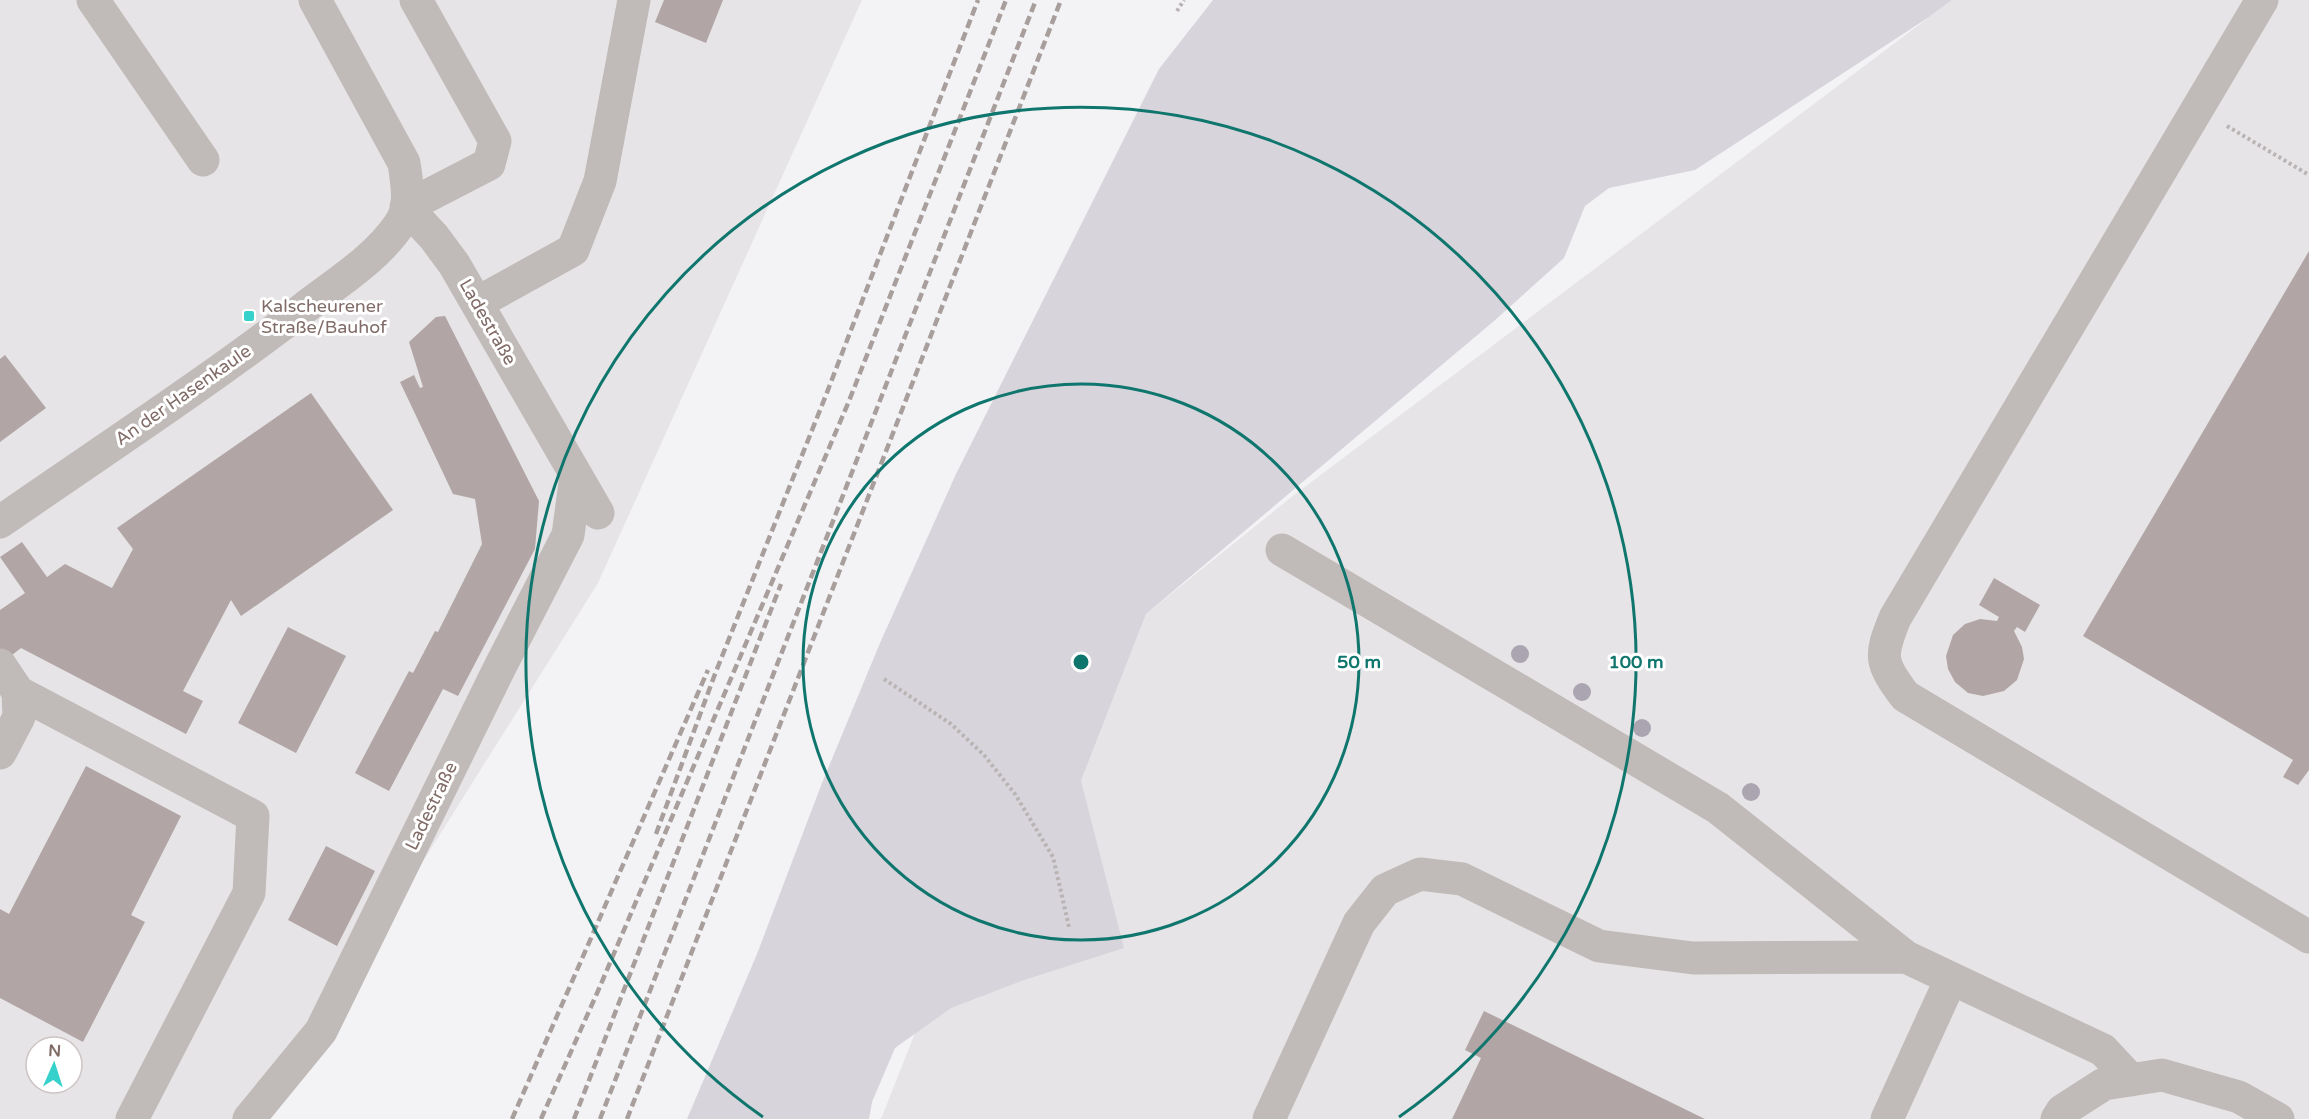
<svg xmlns="http://www.w3.org/2000/svg" width="2309" height="1119" viewBox="0 0 2309 1119" font-family="'Varela Round',sans-serif">
<style>
.built{fill:#e6e4e6;fill-rule:evenodd}
.green{fill:#d7d4dc}
.building{fill:#b1a6a5}
.lines{fill:none;stroke-linecap:round;stroke-linejoin:round}
.path{stroke:#b9b4b3;stroke-width:4;stroke-dasharray:3 3;stroke-linecap:butt}
.minor{stroke:#c0bab8;stroke-width:33}
.rail{stroke:#a89f9d;stroke-width:4.5;stroke-dasharray:9 4.5;stroke-linecap:butt}
.tree{fill:#aba5b1}
.ring{fill:none;stroke:#0f766e;stroke-width:3}
.poi-dot{fill:#37d1cc;stroke:#fff;stroke-width:2}
.labels{text-anchor:middle;stroke-width:6;stroke-linejoin:round;paint-order:stroke}
.poi-label{font-size:18px;fill:#816c68;stroke:#fff;text-anchor:start}
.street-label{font-size:18px;fill:#816c68;stroke:#fff}
.centre{fill:#0f766e;stroke:#fff;stroke-width:3}
.ring-label{font-size:18px;text-anchor:middle;font-weight:bold;fill:#0f766e;stroke:#fff;stroke-width:6;stroke-linejoin:round;paint-order:stroke}
</style>
<rect width="100%" height="100%" fill="#f3f3f6"/>
<path class="built" d="M0,0H862L598,583L261,1119H0ZM36,1047H72V1083H36Z
M1952,0H2309V1119H881L985,856L1081,781L1146,614L1294,495Z"/>
<path class="green" d="M1213,0H1952L1929,17L1695,170L1609,188L1585,206L1564,258L1494,321L1146,614L1081,781L1124,948L1021,981L951,1008L895,1048L872,1102L869,1119H687L757,954L822,783L880,643L956,474L1159,69Z"/>
<path class="building" d="M664,0H723L706,43L655,22Z
M2309,251V770L2298,785L2283,777L2293,760L2083,636Z
M445,316L539,501L535,549L458,696L443,689L389,791L355,773L409,671L413,673L435,631L438,632L482,544L475,499L453,494L400,382L414,375L420,388L423,387L409,342L436,317Z
M5,355L46,408L0,442V359Z
M311,393L393,510L241,616L231,600L183,691L203,701L186,734L21,648L7,659L0,650V610L25,593L0,557L22,542L47,577L65,564L112,588L133,549L117,528Z
M1994,578L2040,605L2025,632L2017,627L2014,631L2022,647L2024,659L2017,680L2004,691L1983,696L1968,693L1955,682L1948,669L1946,656L1953,635L1965,624L1980,619L1997,621L1999,617L1979,605Z
M288,627L346,656L296,753L238,723Z
M86,766L181,816L131,915L145,922L83,1042L0,998V909L9,914Z
M326,846L375,871L337,946L288,920Z
M1484,1011L1705,1119H1452L1481,1058L1465,1050Z"/>
<g class="lines">
<path class="path" d="M1177,11L1184,0
M2227,126L2309,175
M884,679L951,724L984,755L1015,794L1053,857L1069,927"/>
<path class="minor" d="M93,0L203,160
M2262,0L1895,618C1879,657 1880,662 1905,696L2309,937
M406,207L434,237L454,264L598,513
M406,207L489,164L495,141L416,0
M477,303L573,250L600,181L634,0
M0,522C101,452 205,384 303,309C335,284 375,260 399,225C412,207 407,184 404,163L315,0
M1282,550L1718,808L1906,957
M0,665L18,692L19,717L0,753
M18,692L253,816L249,893L132,1119
M249,1119L321,1031L499,669L568,535L576,476
M1269,1119L1359,923L1385,890L1420,874L1462,879L1599,946L1693,958L1906,957L2103,1050L2131,1080
M1887,1119L1951,979
M2057,1119L2062,1111L2104,1084L2162,1075L2239,1097L2278,1119"/>
<path class="rail" d="M656,834L715,674L826,395L978,0
M512,1119L708,670
M541,1119L598,991L849,401L1006,0
M574,1119L781,584
M600,1119L1036,0
M627,1119L1061,0"/>
</g>
<g class="tree">
<circle cx="1520" cy="654" r="9"/>
<circle cx="1582" cy="692" r="9"/>
<circle cx="1642" cy="728" r="9"/>
<circle cx="1751" cy="792" r="9"/>
</g>
<g class="ring">
<circle cx="1081" cy="662" r="278"/>
<path d="M763 1117A555 555 0 1 1 1399 1117"/>
</g>
<rect class="poi-dot" x="243" y="310" width="12" height="12" rx="3"/>
<g class="labels">
<g class="poi-label">
<text x="261" y="312">Kalscheurener<tspan x="261" dy="21">Straße/Bauhof</tspan></text>
</g>
<g class="street-label">
<text transform="translate(488 322) rotate(60)" y="6">Ladestraße</text>
<text transform="translate(183 395) rotate(-35)" y="6">An der Hasenkaule</text>
<text transform="translate(431 806) rotate(-64)" y="6">Ladestraße</text>
</g>
</g>
<circle cx="1081" cy="662" r="9" class="centre"/>
<g class="ring-label">
<text x="1359" y="668">50 m</text>
<text x="1636" y="668">100 m</text>
</g>
<g transform="translate(54 1065) rotate(3)"><circle r="28" fill="#ffffff" stroke="#cdc4c3" stroke-width="1.5"/>
<path d="M0-4.5L10 22L0 15L-10 22Z" fill="#37d1cc"/>
<text y="-9" font-size="16" font-weight="bold" text-anchor="middle" fill="#816c68">N</text>
</g>
</svg>
